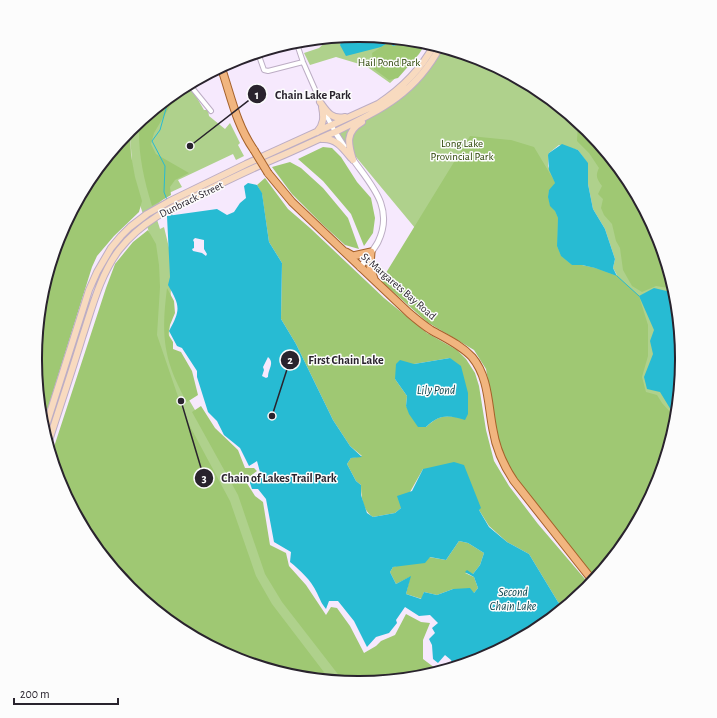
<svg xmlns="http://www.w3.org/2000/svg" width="717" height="718" viewBox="0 0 717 718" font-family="'Alegreya Sans',sans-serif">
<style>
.green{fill:#afd18c;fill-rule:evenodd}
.forest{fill:#9fc873;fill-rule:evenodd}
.water{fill:#27bbd3;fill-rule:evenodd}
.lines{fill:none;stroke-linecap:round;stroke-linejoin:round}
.stream{stroke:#27bbd3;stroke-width:1}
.minor-casing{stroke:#bcadc4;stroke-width:6}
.tertiary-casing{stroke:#bcadc4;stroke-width:7}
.secondary-casing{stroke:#bcadc4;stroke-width:8}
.primary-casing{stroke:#a5612a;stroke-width:9}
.minor{stroke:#fff;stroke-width:4}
.tertiary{stroke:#fff;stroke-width:5}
.secondary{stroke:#f8dabf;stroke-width:6}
.primary{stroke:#f1b57f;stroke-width:7}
.primary-bridge-casing{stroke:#a5612a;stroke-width:9;stroke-linecap:butt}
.primary-bridge{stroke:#f1b57f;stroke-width:7}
.labels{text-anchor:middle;stroke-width:3;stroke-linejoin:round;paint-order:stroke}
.park-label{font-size:11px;fill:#294203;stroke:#fcfcfc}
.street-label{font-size:11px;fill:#29232d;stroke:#fcfcfc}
.water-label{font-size:12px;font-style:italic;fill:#003f49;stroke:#fcfcfc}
.rim{fill:none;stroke:#29232d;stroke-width:2}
.leader{fill:none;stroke:#29232d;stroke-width:1.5}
.callout-dot{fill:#29232d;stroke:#fcfcfc;stroke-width:1.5}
.mark-label{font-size:12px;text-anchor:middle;font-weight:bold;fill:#fff}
.callout-label{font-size:12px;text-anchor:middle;font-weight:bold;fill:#29232d;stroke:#fcfcfc;stroke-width:3;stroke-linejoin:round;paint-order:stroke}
</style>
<rect width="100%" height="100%" fill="#f6e9fd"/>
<path class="green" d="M342,37L340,45L389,42L393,46L412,40L421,41L403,71L390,83L366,66L336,57L310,65L304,53L319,48L330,38Z
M435,45L482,60L538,89L587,130L627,179L657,234L676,295L682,359L676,422L420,234L332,128L387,99ZM559,145L578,150L588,164V184L593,209L605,229L615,259L613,268L617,275C603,270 589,265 575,266L555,182L548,166L549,153Z
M187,85L197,98L204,110H208L209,116L225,129L230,123L240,143L238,145L244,156L236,160L233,154L178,180L182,187L169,193L156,206L153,207L160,229L164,227L170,252L171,286L169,339L185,393L225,461L245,504L351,682L329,680L267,602L175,408L157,362L151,238L133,184L130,130L179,90Z"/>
<path class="forest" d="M412,40L426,43L419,54L398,78L389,80L374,69L372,53L389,42L393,46Z
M191,83L188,91L170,106L154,133L151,144L156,154L189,173L175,180L170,187L171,195L152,206C143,176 138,153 139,122L179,90Z
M578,122L587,130L627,179L657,234L674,289L656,286L642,292L632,286L623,270L620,248L616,241L612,224L604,215L601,208L603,199L598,194L602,186C597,179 595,176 599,168L589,153L577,141Z
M130,129L131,155L135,177L142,201L139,212L114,236L97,256L92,267L42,427L35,359L41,296L60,235L89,179Z
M470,136L511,140L534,147L555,182L554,186L549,190L548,197L550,205L555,211L558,218L557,246L561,256L572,265H582L595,268L617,276L639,296L648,325V356L642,377L646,392L657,395L662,403L671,413L677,414L676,422L657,483L628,539L595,578L510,470L499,444L486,369L474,350L427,322L381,281Z
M323,147L332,148L341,157L357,182L371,198L375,218L373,233L364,246L351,214L323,181L298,159Z
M290,162L301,168L323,188L348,218L359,249L345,245L322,224L292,194L272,167Z
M265,178L288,209L310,228L384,298L427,333L457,350L466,359L475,373L479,386L486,430L494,461L509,486L538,524L590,585L564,607L558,602L529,554L507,542L489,526L479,510L423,469L401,508L395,513L373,517C363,511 361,497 361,485L356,481L347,464L351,458L362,456L350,446L333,420L296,344L281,319L282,263L269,242L262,194L257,185ZM450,358L465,419C448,415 440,414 426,427L406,406L407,396L395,379L414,364Z
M148,230L156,244L159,265L160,287L157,335L185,417L230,501L256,576L272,604L330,680L296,677L235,658L179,629L130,588L90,539L60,484L51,456L106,288L115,264L133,242Z
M167,288L174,301L175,313L170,325L168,334L173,342V349L181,352L192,371L198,395L187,402C163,360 161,335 167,288Z
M201,406L215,428L238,450L245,468H254L257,471L245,480L255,496L263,502L270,545L286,553L289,566L306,585L326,615L331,607L337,608L350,626L364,653L376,646L381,641L395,635L406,614L421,622L430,623L423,640V659L435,668L442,664L448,665L449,668L422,677L359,683L344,682L282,602L265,574L238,495L192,412Z
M459,541L468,543L484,553L480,565L473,574L465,573L474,577L478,588L474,593L453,589L437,595L424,592L422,599L406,594L410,577L396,584L390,572L393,567L429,557L446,560Z"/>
<path class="water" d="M358,35L412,40L393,46L389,42L381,47L346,56L340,45L342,37Z
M562,144L578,150L588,163V184L593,209L605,229L615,259L613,268L617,276L595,268L582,265H572L561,256L557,246L558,218L555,211L550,206L548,197L549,190L555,183L549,170L548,155L549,153Z
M248,183L257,185L262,193L269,242L282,263L281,319L296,344L333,420L350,446L362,457L351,458L347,464L356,481L361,485V495L367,513L373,517L395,513L401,508L397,496L412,491L423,469L454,462L464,465L481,508L479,510L489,527L507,542L529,554L558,602L564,607L538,628L483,658L454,667L451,660L445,655L438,663L433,659L432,645L429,639L435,633L432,628L438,623L430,615L419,616L405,607L396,620L397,623L389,633L376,637L367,647L354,621L338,601H329L326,609C321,603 320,599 317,593C311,580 300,570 290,562L291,552L274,542L266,499L258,489H252L249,480L260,472L257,461L249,466L240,448L224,435L217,421L208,412L197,377V371L182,348L177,346L169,331C181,309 180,306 168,285L170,277L167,216L217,209L227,215L234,212L240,203L246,198L244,186ZM195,238L204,240V249L207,254L206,256L202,253L193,251L192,249L194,248V242L193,240ZM268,357C275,363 268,369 268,377L266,378L262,376L264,370L263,367ZM459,541L468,543L484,553L480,565L473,574L467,570L465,572L474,577L478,588L474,593L470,588L453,589L437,595L424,592L421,599L406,594L411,576L396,584L390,572L393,567L425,563L430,557L446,560Z
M654,288L675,293L676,295L682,359L677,411L671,410L660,392L647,389L644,377L653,354L650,341L654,330L639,296Z
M450,358L461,366L468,393V414L465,420C448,415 440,414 426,427H418L409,414L406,406L407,396L395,379L396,364L400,360L414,364Z"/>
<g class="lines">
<path class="stream" d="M167,200L164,192L165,166L152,141L160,130L169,98
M171,210L172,216
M617,276L639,296"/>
<defs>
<path id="minor" d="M296,41L303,62L321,103
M258,53L264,70L268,71L303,62
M189,84L211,111
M324,111L335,132"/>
<path id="tertiary" d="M335,132L344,146
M352,158C370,184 395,207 378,242C373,251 366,259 360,268"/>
<path id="secondary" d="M320,102C327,112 332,120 345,117
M317,132C324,124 324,117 322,107
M322,139C336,138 343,148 351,158
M353,160C348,144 345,132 362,122
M44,432L89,290L97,272L111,248L121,236L130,227L147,214L170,201L246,164L378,104C401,89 421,69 434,45
M48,444C59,409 71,374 82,338C92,308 100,275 119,250C141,222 170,208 200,194C226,181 253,168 279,157C298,149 316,140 335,132C380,110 415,94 440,47"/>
<path id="primary" d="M221,67C231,96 236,124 254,150
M268,173L292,202L409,313C416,319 423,325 431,330C445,338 461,345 472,357C489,377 488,406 493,430C496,449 504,466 514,481L593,581
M346,252L353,256L371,252L370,266L374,279"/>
</defs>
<use href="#minor" class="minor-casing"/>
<use href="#tertiary" class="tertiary-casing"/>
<use href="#secondary" class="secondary-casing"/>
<use href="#primary" class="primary-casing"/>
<use href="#minor" class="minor"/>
<use href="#tertiary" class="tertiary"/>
<use href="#secondary" class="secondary"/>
<use href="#primary" class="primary"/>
<defs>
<path id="primary-bridge" d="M254,150L268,173"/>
</defs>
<use href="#primary-bridge" class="primary-bridge-casing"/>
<use href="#primary-bridge" class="primary-bridge"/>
</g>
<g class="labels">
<g class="park-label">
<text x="389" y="66">Hail Pond Park</text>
<text x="462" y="147">Long Lake<tspan x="462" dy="13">Provincial Park</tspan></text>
</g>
<g class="street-label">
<text transform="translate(191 199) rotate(-26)" y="4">Dunbrack Street</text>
<text transform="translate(399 286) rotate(41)" y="4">St Margarets Bay Road</text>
</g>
<g class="water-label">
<text x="436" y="394">Lily Pond</text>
<text x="513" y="596">Second<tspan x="513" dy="14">Chain Lake</tspan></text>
</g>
</g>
<path d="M0 0H717V718H0ZM358 42H359A316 316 0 0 1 675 358V360A316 316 0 0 1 359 676H358A316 316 0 0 1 42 360V358A316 316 0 0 1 358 42Z" fill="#fcfcfc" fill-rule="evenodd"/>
<path class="rim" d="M358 42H359A316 316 0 0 1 675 358V360A316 316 0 0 1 359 676H358A316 316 0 0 1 42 360V358A316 316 0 0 1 358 42Z"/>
<path class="leader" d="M190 146L257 94M272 416L290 360M181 401L204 478"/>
<g class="callout-dot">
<circle cx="190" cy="146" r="4"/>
<circle cx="272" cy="416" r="4"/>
<circle cx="181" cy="401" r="4"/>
<circle cx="257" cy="94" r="10"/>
<circle cx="290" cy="360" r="10"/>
<circle cx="204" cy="478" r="10"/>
</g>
<g class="mark-label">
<text x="257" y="99">1</text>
<text x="290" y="364">2</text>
<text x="204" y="482">3</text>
</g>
<g class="callout-label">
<text x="313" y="99">Chain Lake Park</text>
<text x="346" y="364">First Chain Lake</text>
<text x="279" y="482">Chain of Lakes Trail Park</text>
</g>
<path d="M14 698v6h104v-6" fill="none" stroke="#29232d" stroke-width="2"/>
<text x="20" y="698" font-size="12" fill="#29232d" stroke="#fcfcfc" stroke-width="3" paint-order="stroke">200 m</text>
</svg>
